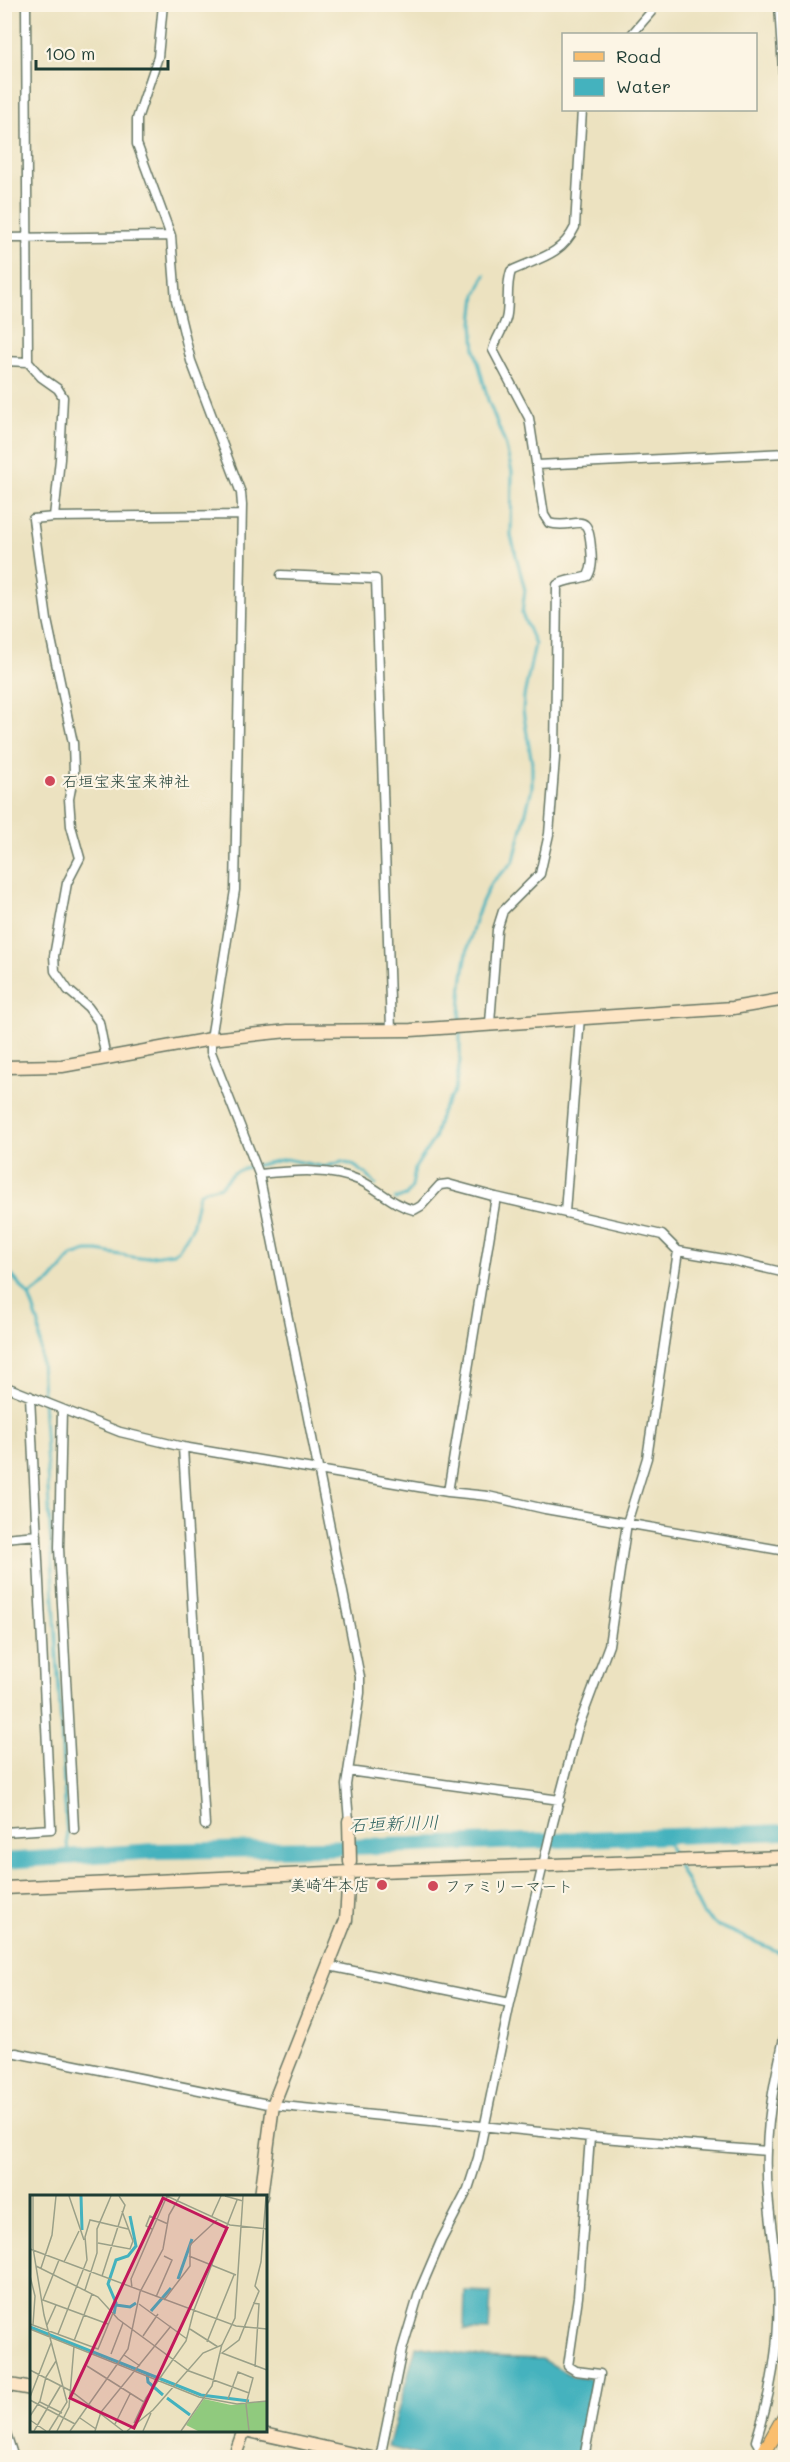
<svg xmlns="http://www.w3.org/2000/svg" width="790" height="2462" viewBox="0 0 790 2462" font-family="Mali,'Klee One',sans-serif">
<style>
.water{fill:#44b2be;stroke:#327879;stroke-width:1.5}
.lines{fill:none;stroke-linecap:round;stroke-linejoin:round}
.stream{stroke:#44b2be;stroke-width:3}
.river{stroke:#44b2be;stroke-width:16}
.street-casing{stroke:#677765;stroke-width:11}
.secondary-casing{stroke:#677765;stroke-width:15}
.primary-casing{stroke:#677765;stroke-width:16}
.street{stroke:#fff;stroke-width:8}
.secondary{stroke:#fde5c5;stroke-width:12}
.primary{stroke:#fabe6e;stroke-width:14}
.poi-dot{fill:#d1495b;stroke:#fcf5e5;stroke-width:2}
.labels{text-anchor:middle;stroke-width:4.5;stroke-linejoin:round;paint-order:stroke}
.poi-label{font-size:16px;fill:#1f3d34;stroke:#fcf5e5;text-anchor:start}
.water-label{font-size:18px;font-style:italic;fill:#2a605d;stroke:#fcf5e5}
.inset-river{fill:none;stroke:#44b2be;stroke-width:3}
.inset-road{fill:none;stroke:#9aa088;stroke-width:1.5}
.view{fill:#c2185b;fill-opacity:0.15;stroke:#c2185b;stroke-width:3}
.inset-edge{fill:none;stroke:#1f3d34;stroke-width:3}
</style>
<rect width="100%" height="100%" fill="#fcf5e5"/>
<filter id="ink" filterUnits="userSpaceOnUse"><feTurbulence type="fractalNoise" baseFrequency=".0167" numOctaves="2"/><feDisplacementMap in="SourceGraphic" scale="12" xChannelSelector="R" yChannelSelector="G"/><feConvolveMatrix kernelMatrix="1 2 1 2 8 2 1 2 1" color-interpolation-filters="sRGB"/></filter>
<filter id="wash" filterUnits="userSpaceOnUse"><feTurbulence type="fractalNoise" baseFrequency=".008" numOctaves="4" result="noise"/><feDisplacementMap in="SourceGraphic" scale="24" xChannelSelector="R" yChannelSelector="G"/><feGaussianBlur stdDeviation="1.35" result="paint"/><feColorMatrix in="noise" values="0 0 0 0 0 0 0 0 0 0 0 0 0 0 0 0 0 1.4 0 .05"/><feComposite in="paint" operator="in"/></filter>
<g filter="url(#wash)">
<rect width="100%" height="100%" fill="#ece2c0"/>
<path class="water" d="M465,2291L491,2292L489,2331L464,2330Z
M416,2346L480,2357L542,2359L574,2377L594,2379L578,2457H427L388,2447Z"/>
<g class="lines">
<path class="stream" d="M460,1023C460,980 468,927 489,887C494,877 507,871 514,860L532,788V763L523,711L524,696L535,644L522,614L525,590L511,536L512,472L505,443L488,400L475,350L473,323L476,295L485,275
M395,1199L406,1196L412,1187L415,1168L434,1139L441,1113L455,1090L460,1061V1030
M4,1266L29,1296L39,1324L68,1857
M29,1296L51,1281L72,1256L87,1251H98L138,1258L173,1253L179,1249L192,1228L199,1194L205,1190L221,1186L233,1173L244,1168L286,1159L324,1167L342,1162L353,1165L366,1174L376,1185
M665,1835L673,1856
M678,1865L703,1914L716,1925L786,1955"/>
<path class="river" d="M4,1861L155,1851L323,1848L786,1832"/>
</g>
</g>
<g filter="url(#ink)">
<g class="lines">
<defs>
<path id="street" d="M26,4L28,362L41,377L58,389L63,397L60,459L54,517
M163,4L158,57L137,119V144L171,236L176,300L191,361L241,493L242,505L235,890L211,1039V1052L259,1174L360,1677V1693L346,1785L349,1821
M779,4L786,121
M632,34L651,12L653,4
M4,238L171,236
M4,361L28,362
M537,465L786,453
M281,575L376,579L391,1030
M490,1023L497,930L503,911L540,874L549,834L555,758L557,585C565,579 578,580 588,576C593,567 592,558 591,548C588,506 576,531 549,523L544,515L529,418L493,350C496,337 506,326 507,314C509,299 506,286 511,271C538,258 561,256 575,227L582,110
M106,1058L99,1022L88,1007L68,990L55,971L54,956L67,883L80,858L71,826L69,799L74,772L73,743L47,620L33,519L54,517L241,515
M259,1174C291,1171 331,1167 361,1181C380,1190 393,1205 414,1210L421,1206L440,1185L448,1184L496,1197L662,1235L678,1251L730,1260L786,1273
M565,1212L580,1017
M4,1386L120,1432L183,1447L448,1492L488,1496L545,1509L786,1551
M62,1409L59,1548L74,1829
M183,1447L205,1825
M448,1492L496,1197
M4,1538L37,1535
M348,1771L560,1800
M4,1832L51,1829L30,1396
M329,1966L510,2003
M16,2053L273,2105L590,2137L767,2151
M4,2427L14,2458
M766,2449L759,2446L756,2441C772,2390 781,2336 778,2283C774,2240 765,2194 767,2151C768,2109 777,2070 786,2029
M380,2458L402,2350L420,2290L441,2241L468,2189L478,2158L510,2003L553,1823L578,1728L609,1645L627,1523L647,1458L678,1251
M584,2458L600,2374L576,2371L568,2366L578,2297L590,2137"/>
<path id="secondary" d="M4,1067L62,1066L211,1039L288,1031L411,1030L733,1008L786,999
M349,1821L350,1862
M4,1888L349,1872L786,1857
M261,2196L273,2105L346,1920L349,1872
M4,2384L32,2389
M245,2430L371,2458
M234,2458L244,2430"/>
<path id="primary" d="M761,2458L786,2414"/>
</defs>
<use href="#street" class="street-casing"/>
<use href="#secondary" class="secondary-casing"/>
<use href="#primary" class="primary-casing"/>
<use href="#street" class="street"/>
<use href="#secondary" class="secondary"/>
<use href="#primary" class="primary"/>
</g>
</g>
<g class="poi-dot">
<circle cx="50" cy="781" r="6"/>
<circle cx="382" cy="1885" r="6"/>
<circle cx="433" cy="1886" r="6"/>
</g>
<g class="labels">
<g class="poi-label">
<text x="62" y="787">石垣宝来宝来神社</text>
<text x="370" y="1891" text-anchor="end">美崎牛本店</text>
<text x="445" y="1892">ファミリーマート</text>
</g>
<g class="water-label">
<text transform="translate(394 1824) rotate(-2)" y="6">石垣新川川</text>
</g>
</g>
<g transform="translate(30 2195)">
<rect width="237" height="237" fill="#ece2c0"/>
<path d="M174,204L201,210L237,206L236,236H168L156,230Z" fill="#90ca7e"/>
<path class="inset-river" d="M51,1L52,35M148,84L162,44M86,110L100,112L106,108M121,116L141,93M84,119L86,108L78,89L86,65L98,61L106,51L100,21M0,132L171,200L219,206M117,178L118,187L133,200M137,203L160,220"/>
<path class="inset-road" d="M3,1V53L14,120L37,207L19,236M39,1L54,45M195,1L213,6M236,1L231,67L225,91L229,96L209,145L192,158L237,175M182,21L191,1M122,34L116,31L120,21L138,29M68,48L100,54L103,46L92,16M0,54L206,131L237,134M159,61L206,80M29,65L13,105L78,129M34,67L49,36M6,71L68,102L88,124L159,176L219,198M11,73L22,40L26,1M0,81L5,101L3,130M72,81L95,10L89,1M102,93L101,84L137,1L200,30L237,34M55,95L67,58V34L81,1M126,102L142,65L134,61M134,105L160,71V50L188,24M223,108L229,109L225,172M109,109L157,144M0,129L68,154L83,118M17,130L26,110M0,134L169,202L207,209L237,206M160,134L188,152M28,139L57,65L55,42L60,25L98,34M113,141L128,119M44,146L62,99M177,147L204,80M81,159L93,128M94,160L110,171M57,171L114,207M0,175L41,196L93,236M0,202L21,148M198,204L208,177L223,183L216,209L219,236M0,205L45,229M10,207L32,218M0,221L10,206L16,182L26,166M50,223L66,234M0,225L16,236M104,228L116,203L156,146L164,115L207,5M85,229L100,199M4,236L31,190M27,236L39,212L44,151M40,236L98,154L110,97L133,54L139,20L150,1M65,236L71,217L141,131M97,236L123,215L173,158L192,150L205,123L213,1M113,236L121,218M151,236L182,191L192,149"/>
<path class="view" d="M133,3L197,33L104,233L40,203Z"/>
<rect width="237" height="237" class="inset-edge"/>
</g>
<rect width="790" height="2462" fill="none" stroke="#fcf5e5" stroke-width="24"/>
<rect x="562" y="33" width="195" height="78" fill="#fcf5e5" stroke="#a4ab9e" stroke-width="1.5"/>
<rect x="574" y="52" width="30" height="9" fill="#fabe6e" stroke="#a4ab9e" stroke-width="1.5"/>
<text x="616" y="63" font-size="18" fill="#1f3d34">Road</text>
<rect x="574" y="78" width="30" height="18" fill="#44b2be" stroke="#a4ab9e" stroke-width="1.5"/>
<text x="616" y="93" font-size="18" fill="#1f3d34">Water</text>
<path d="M36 60v9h132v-9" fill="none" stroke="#1f3d34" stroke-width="3"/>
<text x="45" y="60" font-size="18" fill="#1f3d34" stroke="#fcf5e5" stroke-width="4.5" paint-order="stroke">100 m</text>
</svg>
